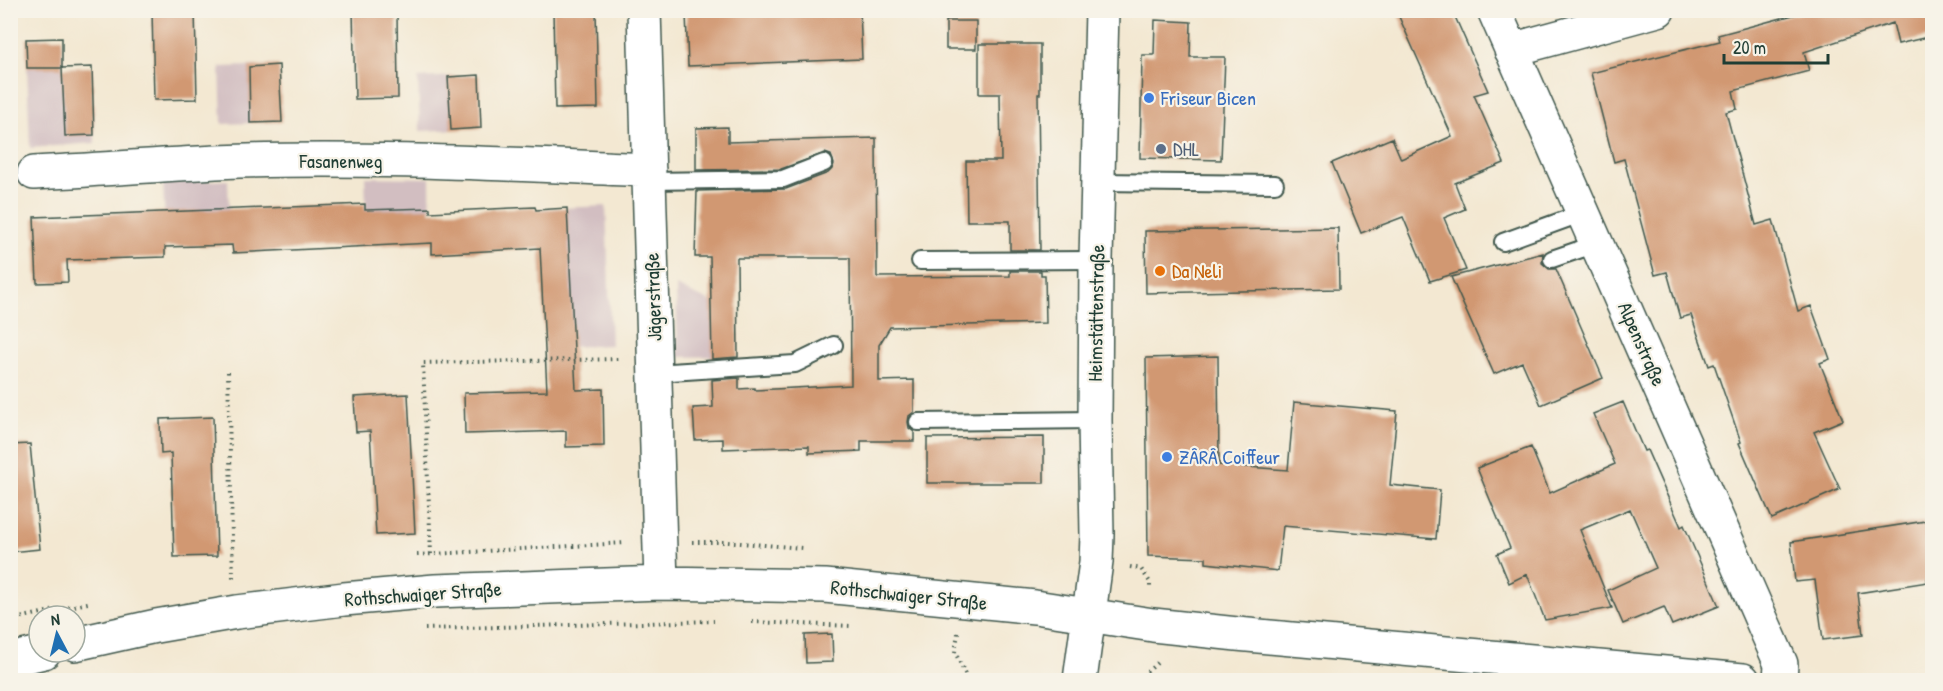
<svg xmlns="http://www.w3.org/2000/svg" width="1943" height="691" viewBox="0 0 1943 691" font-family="'Patrick Hand',sans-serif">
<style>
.industrial{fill:#d2bec1}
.building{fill:#d19872}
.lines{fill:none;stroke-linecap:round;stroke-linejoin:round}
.lane-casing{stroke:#3f574c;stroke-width:20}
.street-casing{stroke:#3f574c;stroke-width:36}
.path{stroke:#3f574c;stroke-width:4;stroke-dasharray:1.5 4.5;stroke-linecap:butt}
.lane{stroke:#fff;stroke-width:16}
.street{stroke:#fff;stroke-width:33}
.shop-dot{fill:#3f7fe0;stroke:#f7f3e8;stroke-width:2}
.service-dot{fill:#5c6f8a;stroke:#f7f3e8;stroke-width:2}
.food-dot{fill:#e8710a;stroke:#f7f3e8;stroke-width:2}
.labels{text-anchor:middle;stroke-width:4.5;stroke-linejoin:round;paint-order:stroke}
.shop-label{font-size:20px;fill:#366cbe;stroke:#f7f3e8;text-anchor:start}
.service-label{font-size:20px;fill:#4e5e75;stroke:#f7f3e8;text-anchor:start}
.street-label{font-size:20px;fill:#1f3d34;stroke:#f7f3e8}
.food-label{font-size:20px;fill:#c56008;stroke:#f7f3e8;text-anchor:start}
</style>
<rect width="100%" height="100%" fill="#f7f3e8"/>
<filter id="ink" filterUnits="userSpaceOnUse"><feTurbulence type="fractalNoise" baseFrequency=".0167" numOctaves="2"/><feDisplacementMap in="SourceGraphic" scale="12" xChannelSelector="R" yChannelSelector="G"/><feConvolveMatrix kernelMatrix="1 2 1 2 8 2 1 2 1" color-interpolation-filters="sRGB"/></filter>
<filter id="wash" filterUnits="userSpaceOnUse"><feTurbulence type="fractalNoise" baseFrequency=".008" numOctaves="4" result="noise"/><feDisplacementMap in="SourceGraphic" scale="24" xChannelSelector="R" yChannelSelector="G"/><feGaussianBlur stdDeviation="1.35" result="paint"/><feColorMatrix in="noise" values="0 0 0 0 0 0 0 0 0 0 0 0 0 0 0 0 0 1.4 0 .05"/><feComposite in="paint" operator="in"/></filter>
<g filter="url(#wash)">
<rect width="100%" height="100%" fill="#f3e8d2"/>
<path class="industrial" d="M62,38L63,68L92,67L95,143L30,148L26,39Z
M279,65L282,122L222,124L220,67Z
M479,75L481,128L420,131L418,78Z
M365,177L430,178L431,243L367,245Z
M228,180L230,245L166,247L163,183Z
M606,206L611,345L545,348L538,209Z
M676,286L711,302H737L738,356L678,357Z"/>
<g id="blocks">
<path class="building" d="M152,10H195L197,99L154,100Z
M353,10H397L398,98L355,99Z
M553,10H596L598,108L555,109Z
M736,10H860L862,59L688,66L686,13Z
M1396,10H1452L1488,91L1474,95L1504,163L1455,183L1465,209L1444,218L1466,270L1430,281L1403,217L1361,233L1332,163L1392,138L1401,159L1452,136Z
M1812,10H1932V36L1898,44L1893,23L1804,52L1809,71L1733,91L1737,109L1726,112L1756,225L1773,220L1798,311L1811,306L1830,359L1820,363L1843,420L1814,432L1840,489L1772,519L1739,443L1741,442L1714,364L1709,366L1691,315L1680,318L1667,272L1655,275L1624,159L1614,162L1591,73L1720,41L1718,35Z
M1155,20L1191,22L1190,57H1225L1221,160L1140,158L1142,55H1154Z
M946,21H976V49H946Z
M62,38V68H27L26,39Z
M979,44H1040V94H1038L1040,250H1010V221H967L966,161H1001L1000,94H979Z
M279,65L282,122L250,123L249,67Z
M92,67L94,135L65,136L62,68Z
M479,75L481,128L451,130L448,77Z
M728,127V142L876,138L877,277L1010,276V271H1041V275H1045L1046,323L890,327L879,345V381L914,380V412L909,416L908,422L909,428L914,432V441H861V451L809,453V446L723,449V439L695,440L693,408L713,407L712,380L739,378V389L755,388V390L851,385L850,258H737L738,357L712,359L710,257H695L697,191L786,189L828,173L832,169L834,164L831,155L825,153L781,169L696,170V128Z
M365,204V210L430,208V212L535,207L536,210L567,208L576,390L603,389L604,446L566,447V431L465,434L464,393L547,391L540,248L432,254V243L233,253L232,245L165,247V257L67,260L68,282L37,283L34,217Z
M1338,228L1339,289L1146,293L1145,231Z
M1543,253L1542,263L1549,269H1556L1603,378L1541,405L1522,362L1494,374L1451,277Z
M1218,356L1219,465L1288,470L1294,402L1397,411L1390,485L1440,490L1436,539L1283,526L1278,571L1206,563V558L1148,556L1146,358Z
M408,394L415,533L376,535L370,431L356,432L354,397Z
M1623,402L1644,451L1647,450L1681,527L1684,525L1719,606L1672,625L1664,607L1623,624L1608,590L1656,568L1630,509L1580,530L1612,608L1545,620L1527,574L1509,583L1497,554L1510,548L1477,468L1531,447L1550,493L1615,464L1593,414Z
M213,417L217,556L174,557L171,453L161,454L160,419Z
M1044,437V483H927V438Z
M30,444L40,549L10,552V445Z
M1932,520V578L1927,579L1928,582L1858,593L1863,635L1823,640L1815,580L1795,582L1791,542Z
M832,634L833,662L806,663L805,635Z"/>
</g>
</g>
<g filter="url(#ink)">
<use href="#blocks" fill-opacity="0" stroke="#3f574c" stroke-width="1.5"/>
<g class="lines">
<defs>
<path id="lane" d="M650,181L783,179L824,163
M1098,182L1275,184
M1503,242L1583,213
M1552,259L1596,244
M920,261L1096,260
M655,373L795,364L834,345
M918,422L1095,420"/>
<path id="street" d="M644,10L661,583
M1494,10L1781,664L1780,680
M1511,50L1658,10
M34,173C95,170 155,165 216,162C360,156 505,164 649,170
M75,644L156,626L237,612L344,599L435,591L661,583L825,586L1035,607L1153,625L1237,634L1743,680
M10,660L44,652
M1080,680L1096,562L1097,535L1095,420L1096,260L1102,10"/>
</defs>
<use href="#lane" class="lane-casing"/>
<use href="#street" class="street-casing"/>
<path class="path" d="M228,372L233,578
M692,542H728L802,548
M431,554L423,363L620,359
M417,555L625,543
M1130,567L1141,569L1150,582V589
M10,620L92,602
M752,622L852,626
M425,629L714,621
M958,633L955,652L968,680
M1267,674L1326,680
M1138,680L1158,662"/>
<use href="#lane" class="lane"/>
<use href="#street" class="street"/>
</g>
</g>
<g class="shop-dot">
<circle cx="1149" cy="98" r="6"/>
<circle cx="1167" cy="457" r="6"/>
</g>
<circle class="service-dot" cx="1161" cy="149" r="6"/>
<circle class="food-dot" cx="1160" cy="271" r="6"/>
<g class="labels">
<g class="shop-label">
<text x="1161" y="105">Friseur Bicen</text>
<text x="1179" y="464">ZÂRÂ Coiffeur</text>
</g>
<g class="service-label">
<text x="1173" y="156">DHL</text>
</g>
<g class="street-label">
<text x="341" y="168">Fasanenweg</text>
<text transform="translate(653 297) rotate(-92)" y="7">Jägerstraße</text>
<text transform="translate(1096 313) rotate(-89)" y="7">Heimstättenstraße</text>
<text transform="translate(1642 344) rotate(66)" y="7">Alpenstraße</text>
<text transform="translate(423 594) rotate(-4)" y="7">Rothschwaiger Straße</text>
<text transform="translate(909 595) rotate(6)" y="7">Rothschwaiger Straße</text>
</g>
<g class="food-label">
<text x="1172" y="278">Da Neli</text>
</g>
</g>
<rect width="1943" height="691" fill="none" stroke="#f7f3e8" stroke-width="36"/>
<g transform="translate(57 634) rotate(353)"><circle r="28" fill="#f7f3e8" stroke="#a1aaa0" stroke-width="1.5"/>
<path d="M0-4.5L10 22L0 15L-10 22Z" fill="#1f6fb2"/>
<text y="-9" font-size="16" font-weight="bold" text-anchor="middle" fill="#1f3d34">N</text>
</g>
<path d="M1724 54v9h104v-9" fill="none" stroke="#1f3d34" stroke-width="3"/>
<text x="1733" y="54" font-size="18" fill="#1f3d34" stroke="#f7f3e8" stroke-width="4.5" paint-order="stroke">20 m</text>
</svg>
